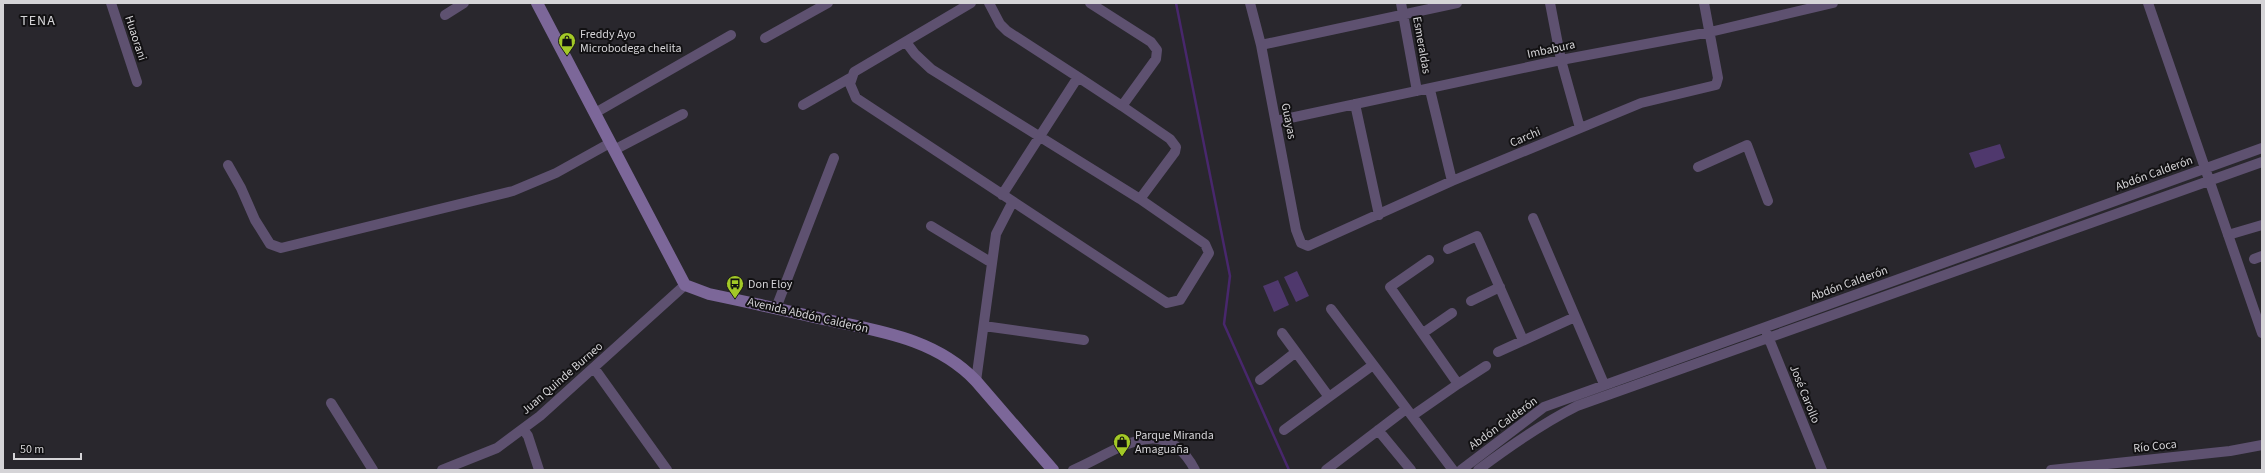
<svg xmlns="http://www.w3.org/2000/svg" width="2265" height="473" viewBox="0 0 2265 473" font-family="'Source Sans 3',sans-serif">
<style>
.green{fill:#4f386d}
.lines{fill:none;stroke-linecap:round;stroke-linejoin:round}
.stream{stroke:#48276c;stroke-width:2.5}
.street{stroke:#5e5170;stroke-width:10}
.secondary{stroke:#7c6799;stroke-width:12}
.labels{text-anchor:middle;stroke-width:4;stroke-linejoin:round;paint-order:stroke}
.poi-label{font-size:12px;fill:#d5d4d7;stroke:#121113;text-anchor:start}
.street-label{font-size:12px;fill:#d5d4d7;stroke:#121113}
.quarter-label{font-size:14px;letter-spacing:1px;fill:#d5d4d7;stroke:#121113}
</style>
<rect width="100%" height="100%" fill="#29272d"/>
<path class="green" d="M2000,144L2005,158L1975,168L1969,153Z
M1297,271L1309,296L1296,302L1284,277Z
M1278,280L1289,305L1274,312L1263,286Z"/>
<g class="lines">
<path class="stream" d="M1176,3L1230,276L1224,324L1289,470"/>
<path class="street" d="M111,3L137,82
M989,3L1000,24L1007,31L1078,77
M1250,3L1261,45L1296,230L1301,243L1308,246L1452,181L1641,103L1716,85L1718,78L1704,3
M1401,3L1417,91
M1550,3L1561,60L1580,128
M2148,3L2262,333
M445,15L464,3
M765,38L828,3
M906,42L915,54L931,69L1140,199L1205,244L1209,253L1180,300L1167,303L856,98L850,84L854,72L971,3
M1261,45L1457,3
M1430,90L1452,181
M1355,104L1379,215
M803,105L850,78
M1122,106L1170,139L1176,147L1175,152L1140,199
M595,113L731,35
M1276,121L1561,60L1710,32L1833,3
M614,150L683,114
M228,165L241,188L255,220L270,244L281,248L513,191L556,173L610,143
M1698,167L1747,145L1768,201
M1002,195L1078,77L1122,106L1156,59L1157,50L1151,42L1090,3
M1533,218L1604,384
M931,226L992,263
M2228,235L2262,225
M1448,249L1477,236L1523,340
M2254,259L2262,256
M1471,301L1500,287
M776,308L834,158
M1331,309L1453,470
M984,326L1084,340
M1282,333L1329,397L1373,365
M1423,333L1452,313
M1767,334L1822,470
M1498,352L1575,317
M594,368L667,470
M1260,380L1296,352
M976,381L996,234L1012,203
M1458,384L1486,366
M331,403L373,470
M1412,416L1458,384L1390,287L1429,260
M523,429L528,436L539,470
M1284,430L1329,397
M1378,430L1411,470
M442,470L497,448L540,416L685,285
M1073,470C1118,451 1163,410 1195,470
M1326,470L1406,409
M1461,470L1544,407L2262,148
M1478,470C1510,446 1541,424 1577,406L2262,162
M2051,470L2230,451L2262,445"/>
<path class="secondary" d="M537,3L685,285L709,294C747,302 785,310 823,319C878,331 935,338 976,381L1053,470"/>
</g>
<defs>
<symbol id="shop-pin" viewBox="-11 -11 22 30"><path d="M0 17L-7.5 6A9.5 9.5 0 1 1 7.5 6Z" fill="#a3c927" stroke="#121113"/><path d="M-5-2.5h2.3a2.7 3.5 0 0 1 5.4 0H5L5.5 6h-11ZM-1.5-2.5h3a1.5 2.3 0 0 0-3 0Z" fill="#111"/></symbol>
<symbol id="bus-pin" viewBox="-11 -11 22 30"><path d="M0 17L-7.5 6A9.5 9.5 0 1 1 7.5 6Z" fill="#a3c927" stroke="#121113"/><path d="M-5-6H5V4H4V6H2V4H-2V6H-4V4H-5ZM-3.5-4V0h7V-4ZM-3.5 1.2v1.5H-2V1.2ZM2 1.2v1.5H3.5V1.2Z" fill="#111"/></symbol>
</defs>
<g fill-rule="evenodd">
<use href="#shop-pin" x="557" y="31" width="20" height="27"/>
<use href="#bus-pin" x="725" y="274" width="20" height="27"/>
<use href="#shop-pin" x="1112" y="432" width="20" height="27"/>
</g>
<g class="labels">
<g class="poi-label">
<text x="580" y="38">Freddy Ayo<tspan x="580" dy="14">Microbodega chelita</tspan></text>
<text x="748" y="288">Don Eloy</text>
<text x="1135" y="439">Parque Miranda<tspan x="1135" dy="14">Amaguaña</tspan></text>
</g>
<g class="street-label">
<text transform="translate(136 38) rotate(72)" y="4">Huaorani</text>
<text transform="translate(1422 45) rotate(80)" y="4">Esmeraldas</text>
<text transform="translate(1551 49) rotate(-12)" y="4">Imbabura</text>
<text transform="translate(1289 121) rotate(79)" y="4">Guayas</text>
<text transform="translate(1525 137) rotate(-23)" y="4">Carchi</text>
<text transform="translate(2154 173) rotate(-20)" y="4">Abdón Calderón</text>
<text transform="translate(1849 283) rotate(-20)" y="4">Abdón Calderón</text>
<text transform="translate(808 315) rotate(13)" y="4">Avenida Abdón Calderón</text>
<text transform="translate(562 378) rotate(-41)" y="4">Juan Quinde Burneo</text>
<text transform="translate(1805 394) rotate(68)" y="4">José Carollo</text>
<text transform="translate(1503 423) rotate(-36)" y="4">Abdón Calderón</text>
<text transform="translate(2155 446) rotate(-6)" y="4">Río Coca</text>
</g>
<g class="quarter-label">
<text x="38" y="25">TENA</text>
</g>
</g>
<rect width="2265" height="473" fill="none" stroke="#d5d4d7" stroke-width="8"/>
<path d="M14 453v6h67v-6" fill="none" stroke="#d5d4d7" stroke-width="2"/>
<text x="20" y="453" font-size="12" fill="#d5d4d7" stroke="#121113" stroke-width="3" paint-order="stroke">50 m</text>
</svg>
